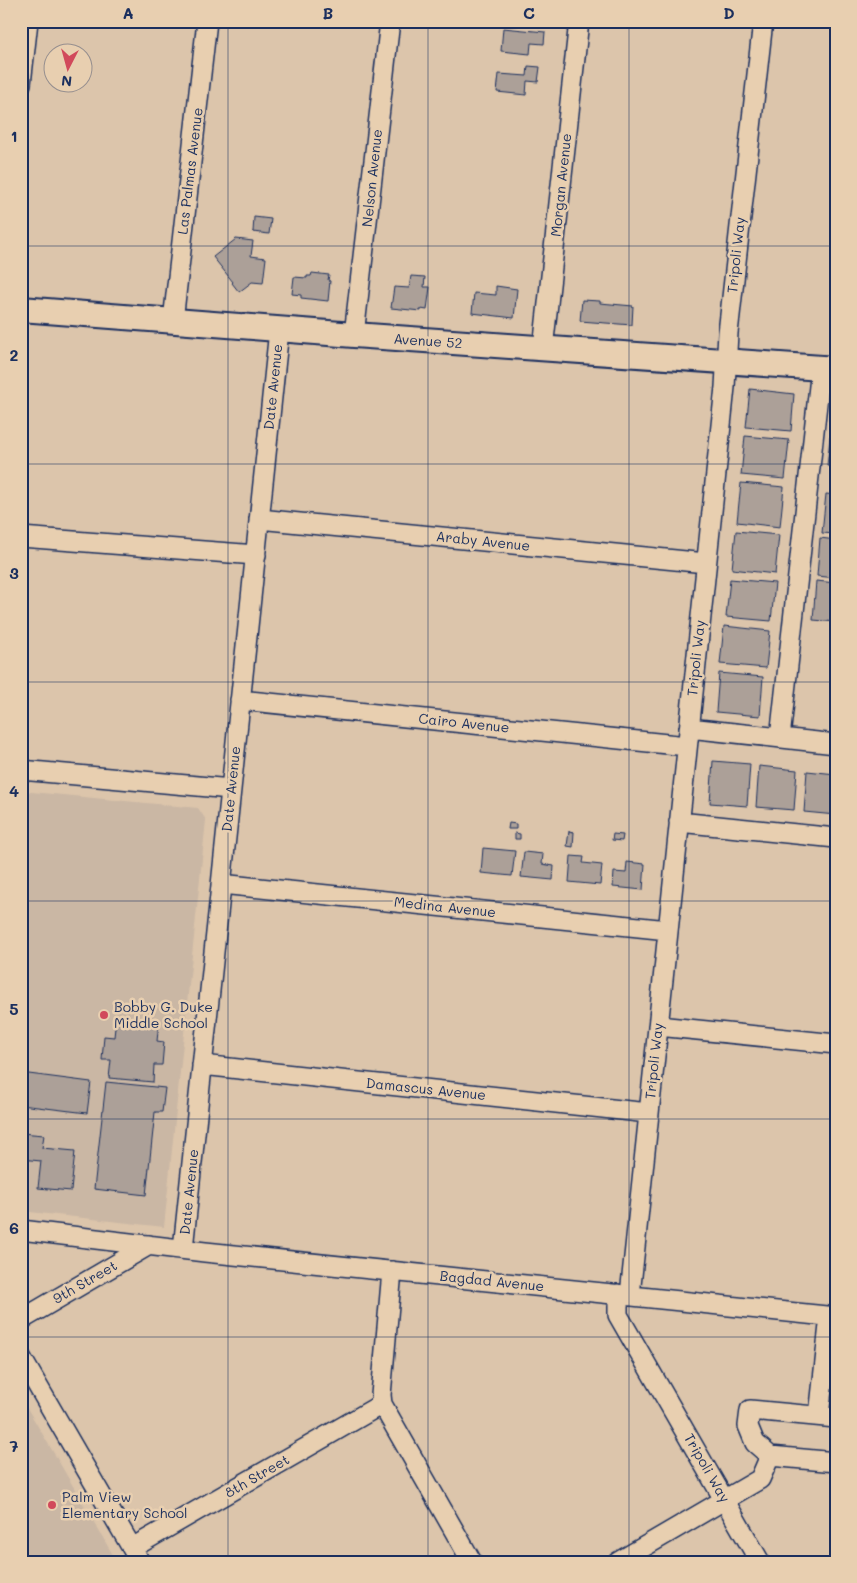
<svg xmlns="http://www.w3.org/2000/svg" width="857" height="1583" viewBox="0 0 857 1583" font-family="Mali,sans-serif">
<style>
.built{fill:#cab7a4}
.building{fill:#aca098;stroke:#1b2f5e}
.lines{fill:none;stroke-linecap:round;stroke-linejoin:round}
.minor-casing{stroke:#1b2f5e;stroke-width:22}
.major-casing{stroke:#1b2f5e;stroke-width:28}
.minor{stroke:#e8cfb0;stroke-width:19}
.major{stroke:#e8cfb0;stroke-width:24}
.grid{fill:none;stroke:#1b2f5e;stroke-width:1;stroke-opacity:0.55}
.poi-dot{fill:#d1495b;stroke:#e8cfb0;stroke-width:2}
.labels{text-anchor:middle;stroke-width:5;stroke-linejoin:round;paint-order:stroke}
.street-label{font-size:14px;fill:#1b2f5e;stroke:#e8cfb0}
.poi-label{font-size:14px;fill:#1b2f5e;stroke:#e8cfb0;text-anchor:start}
.neatline{fill:none;stroke:#1b2f5e;stroke-width:2}
.grid-label{font-size:16px;text-anchor:middle;font-weight:bold;fill:#1b2f5e}
</style>
<rect width="100%" height="100%" fill="#dcc5ab"/>
<filter id="ink" filterUnits="userSpaceOnUse"><feTurbulence type="fractalNoise" baseFrequency=".02" numOctaves="2"/><feDisplacementMap in="SourceGraphic" scale="10" xChannelSelector="R" yChannelSelector="G"/><feConvolveMatrix kernelMatrix="1 2 1 2 8 2 1 2 1" color-interpolation-filters="sRGB"/></filter>
<g filter="url(#ink)">
<path class="built" d="M21,791L198,808L206,820L164,1227L21,1211Z
M21,1398L55,1455L117,1562H21Z"/>
<path class="building" d="M503,28L545,32L544,44L531,43L530,54L501,51Z
M528,66L540,67L538,82L527,81L526,95L497,92L499,74L527,76Z
M254,217L271,219L269,234L253,232Z
M236,239L253,241L251,256L266,258L263,283L252,282L239,292L232,283L233,282L213,257Z
M312,273L329,275L328,280L330,281L328,301L301,298V295L292,294L294,277L307,278V276H311Z
M411,276L425,277L424,287H430L427,310L421,309V311L391,308L394,287L409,288Z
M496,286L517,289L514,318L472,313L474,293L496,295Z
M582,300L600,301V303L633,306L632,325L580,321Z
M750,389L794,394L791,431L746,427Z
M745,436L789,440L785,479L741,475Z
M830,437H836V467L827,466Z
M741,483L784,487L780,527L737,522Z
M826,494L836,495V534L822,533Z
M736,531L779,535L775,574L732,569Z
M820,538L836,540V578L817,576Z
M730,579L775,583L771,621L726,617Z
M816,581L836,583V622L813,620Z
M724,626L770,631L766,668L720,664Z
M719,673L763,677L760,716L716,712Z
M713,761L750,764L747,806L710,803Z
M759,766L797,770L794,810L756,807Z
M807,771L836,774V815L804,812Z
M509,823L516,824V829H508Z
M569,831L574,832L573,847L567,846Z
M515,833L520,834V839H515Z
M613,834L623,835L622,841L612,840Z
M483,848L515,851L512,876L481,873Z
M524,852L543,854L542,864L554,866L553,880L521,877Z
M571,856L584,857L583,863L602,865L600,885L569,882Z
M627,862L645,864L643,890L613,887L614,872L626,873Z
M116,1018L159,1022L157,1041L164,1042L162,1065H154L153,1082L109,1078L111,1060H102L104,1036L114,1037Z
M21,1073L91,1082L87,1113L21,1105Z
M106,1082L165,1088L162,1112H155L146,1195L94,1189Z
M21,1133L44,1135L42,1148L75,1151L71,1191L38,1188L41,1161L21,1159Z"/>
<g class="lines">
<defs>
<path id="minor" d="M21,84L28,21
M173,321L207,21
M354,335L390,21
M543,349L579,21
M259,519L706,563
M21,537L256,555
M240,700L687,746
M689,728L836,744
M780,738L821,368
M21,770L231,789
M679,822L836,838
M221,884L668,930
M658,1026L836,1044
M202,1065L649,1113
M21,1230L205,1252L836,1317
M183,1249L279,330
M392,1271L381,1395L382,1404L472,1562
M618,1294V1315L760,1562
M630,1295L725,387L728,333L763,21
M21,1320L149,1245
M21,1357L140,1562
M819,1416L830,1316
M836,1418L750,1410L748,1426L755,1443L770,1456L836,1462
M132,1548L382,1404
M618,1562L760,1479L770,1456"/>
<path id="major" d="M21,309L354,335L836,369"/>
</defs>
<use href="#minor" class="minor-casing"/>
<use href="#major" class="major-casing"/>
<use href="#minor" class="minor"/>
<use href="#major" class="major"/>
</g>
</g>
<path class="grid" d="M228,21V1562M428,21V1562M629,21V1562M21,246H836M21,464H836M21,682H836M21,901H836M21,1119H836M21,1337H836"/>
<g class="poi-dot">
<circle cx="104" cy="1015" r="5"/>
<circle cx="52" cy="1505" r="5"/>
</g>
<g class="labels">
<g class="street-label">
<text transform="translate(190 171) rotate(-83)" y="5">Las Palmas Avenue</text>
<text transform="translate(372 178) rotate(-84)" y="5">Nelson Avenue</text>
<text transform="translate(561 185) rotate(-84)" y="5">Morgan Avenue</text>
<text transform="translate(736 255) rotate(-84)" y="5">Tripoli Way</text>
<text transform="translate(428 341) rotate(4)" y="5">Avenue 52</text>
<text transform="translate(273 387) rotate(-84)" y="5">Date Avenue</text>
<text transform="translate(483 541) rotate(6)" y="5">Araby Avenue</text>
<text transform="translate(696 658) rotate(-84)" y="5">Tripoli Way</text>
<text transform="translate(464 723) rotate(6)" y="5">Cairo Avenue</text>
<text transform="translate(231 789) rotate(-84)" y="5">Date Avenue</text>
<text transform="translate(445 907) rotate(6)" y="5">Medina Avenue</text>
<text transform="translate(654 1061) rotate(-84)" y="5">Tripoli Way</text>
<text transform="translate(426 1089) rotate(6)" y="5">Damascus Avenue</text>
<text transform="translate(189 1192) rotate(-84)" y="5">Date Avenue</text>
<text transform="translate(492 1281) rotate(6)" y="5">Bagdad Avenue</text>
<text transform="translate(85 1282) rotate(-30)" y="5">9th Street</text>
<text transform="translate(707 1468) rotate(60)" y="5">Tripoli Way</text>
<text transform="translate(257 1476) rotate(-30)" y="5">8th Street</text>
</g>
<g class="poi-label">
<text x="114" y="1012">Bobby G. Duke<tspan x="114" dy="16">Middle School</tspan></text>
<text x="62" y="1502">Palm View<tspan x="62" dy="16">Elementary School</tspan></text>
</g>
</g>
<rect width="857" height="1583" fill="none" stroke="#e8cfb0" stroke-width="55"/>
<g transform="translate(68 68) rotate(186)"><circle r="24" fill="#e8cfb0" stroke="#968f8f"/>
<path d="M0-4L9 19L0 12L-9 19Z" fill="#d1495b"/>
<text y="-8" font-size="14" font-weight="bold" text-anchor="middle" fill="#1b2f5e">N</text>
</g>
<rect x="28" y="28" width="802" height="1528" class="neatline"/>
<g class="grid-label">
<text x="128" y="19">A</text>
<text x="328" y="19">B</text>
<text x="529" y="19">C</text>
<text x="729" y="19">D</text>
<text x="14" y="142">1</text>
<text x="14" y="361">2</text>
<text x="14" y="579">3</text>
<text x="14" y="797">4</text>
<text x="14" y="1015">5</text>
<text x="14" y="1234">6</text>
<text x="14" y="1452">7</text>
</g>
</svg>
